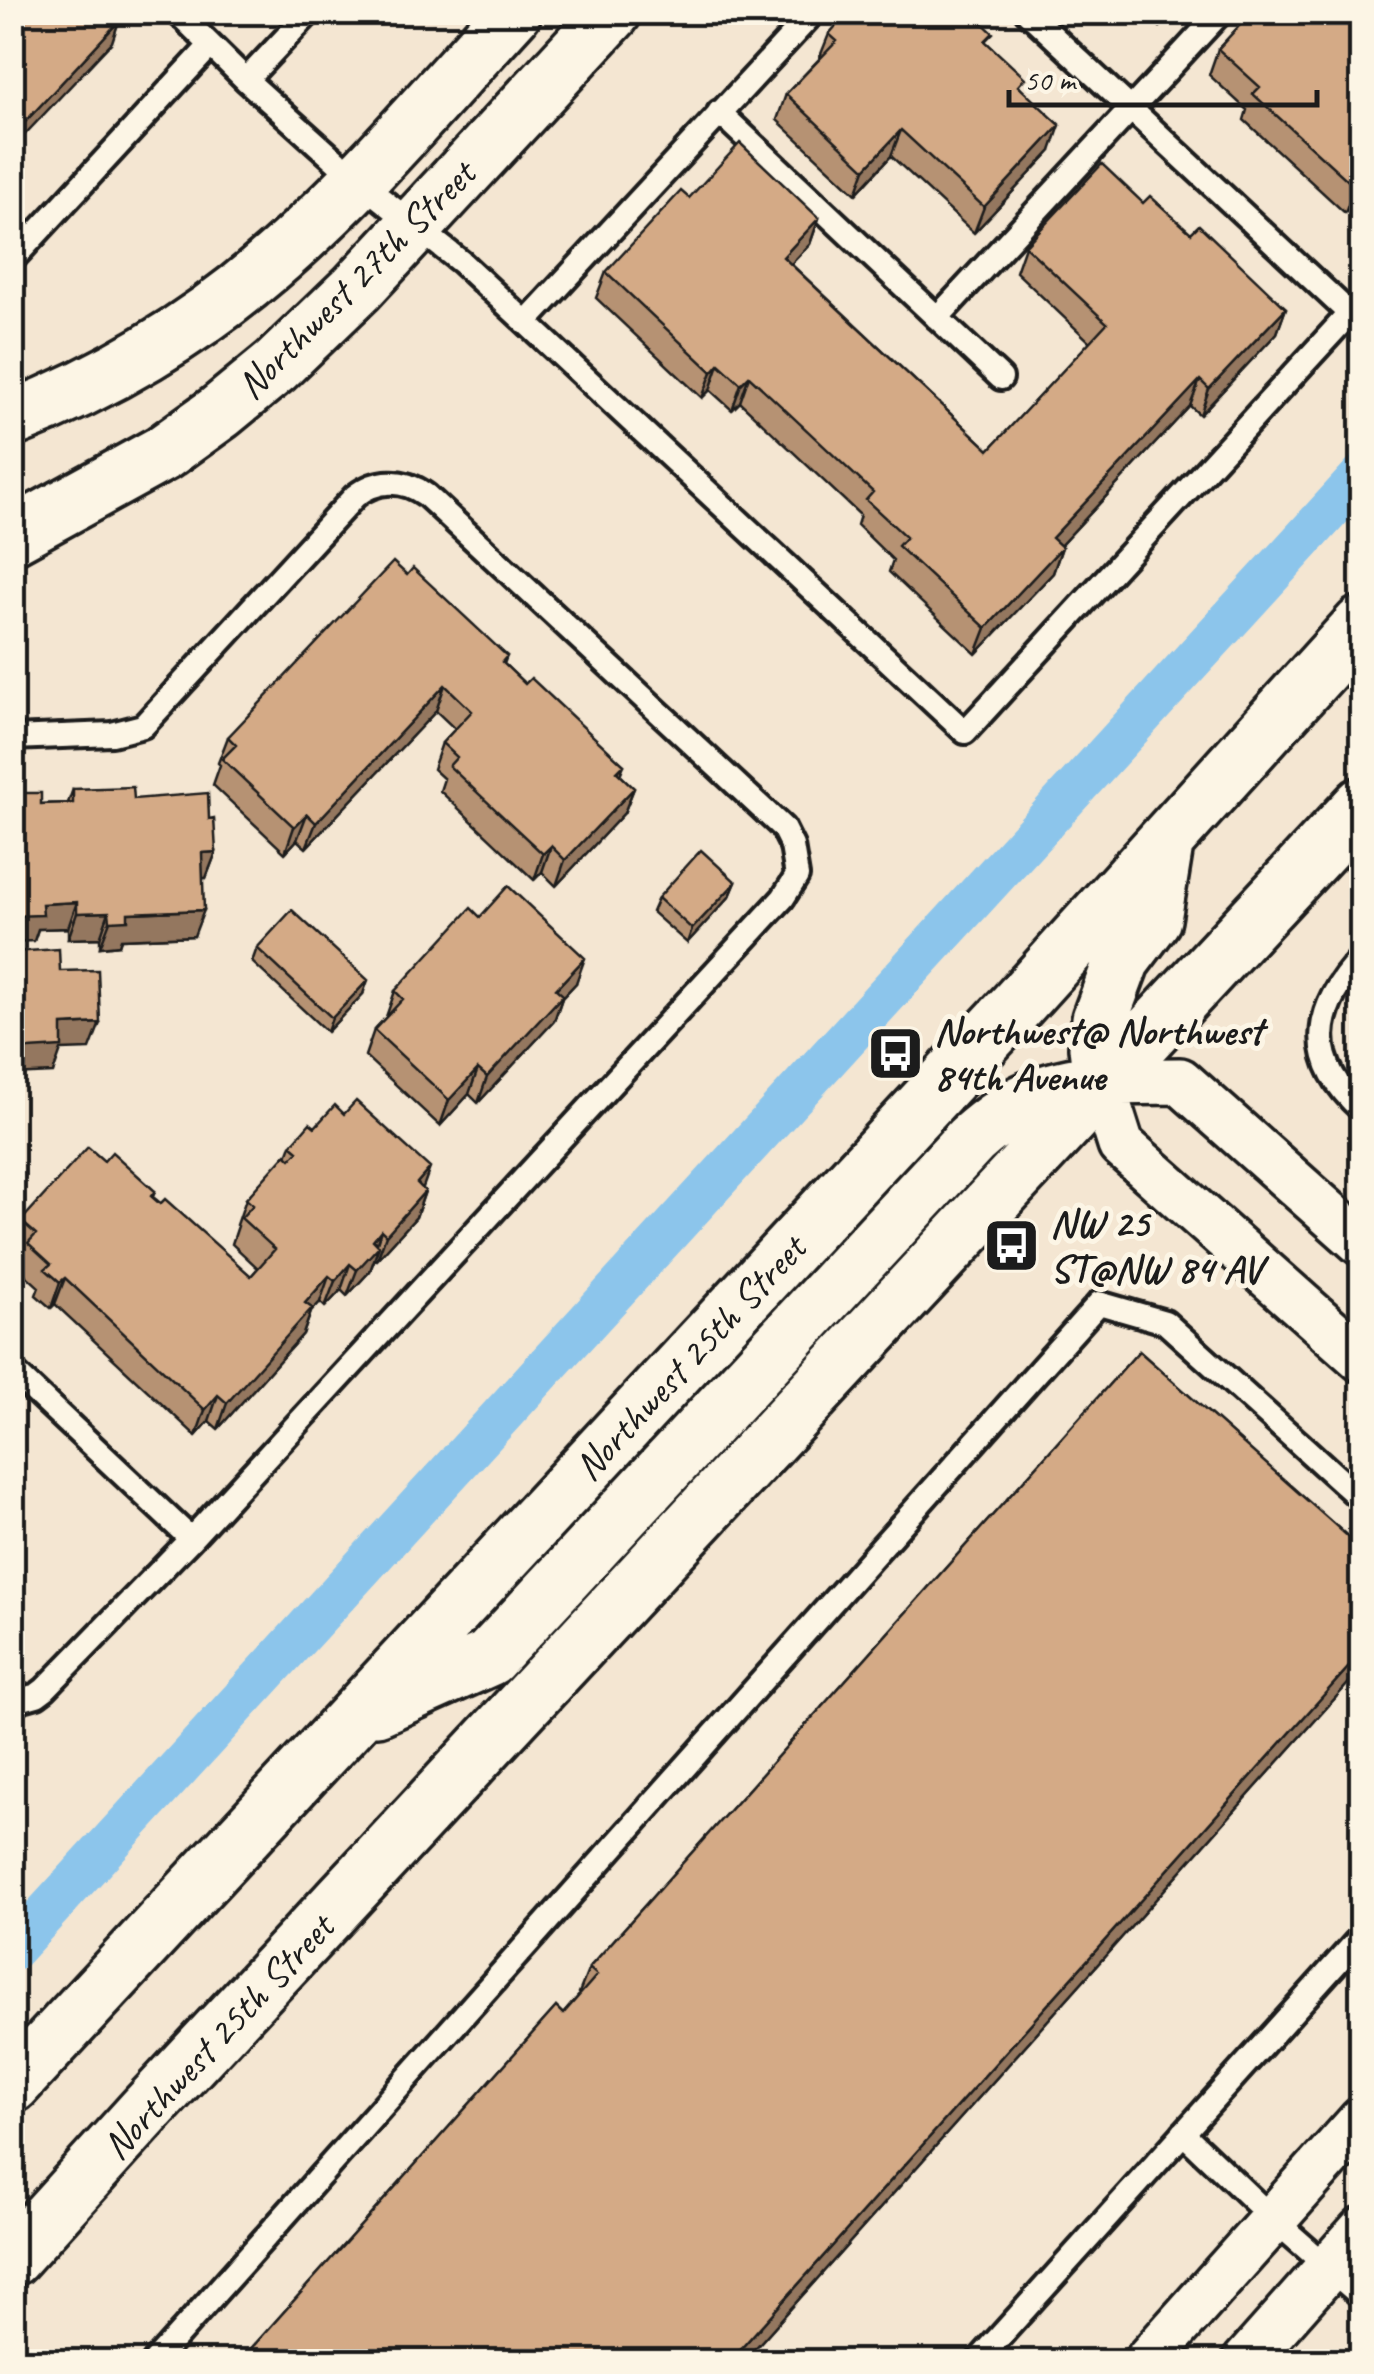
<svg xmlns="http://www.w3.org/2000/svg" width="1374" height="2374" viewBox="0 0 1374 2374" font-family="Caveat,sans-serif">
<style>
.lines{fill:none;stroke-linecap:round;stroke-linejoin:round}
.canal{stroke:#8cc5eb;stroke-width:42}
.lane-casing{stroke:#1c1c1c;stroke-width:30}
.street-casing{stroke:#1c1c1c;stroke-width:52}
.secondary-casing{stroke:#1c1c1c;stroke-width:62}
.lane{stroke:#fcf5e5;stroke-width:22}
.street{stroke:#fcf5e5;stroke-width:45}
.secondary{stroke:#fcf5e5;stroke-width:55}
.wall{fill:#b69273;stroke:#1c1c1c;stroke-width:2.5}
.shaded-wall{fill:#94775e;stroke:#1c1c1c;stroke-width:2.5}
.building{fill:#d4aa86;stroke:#1c1c1c;stroke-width:2.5}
.labels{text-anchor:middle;stroke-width:10;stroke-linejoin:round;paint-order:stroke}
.street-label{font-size:40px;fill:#1c1c1c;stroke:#fcf5e5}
.poi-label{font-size:40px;font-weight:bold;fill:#1c1c1c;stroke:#fcf5e5;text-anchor:start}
</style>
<rect width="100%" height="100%" fill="#f4e6d2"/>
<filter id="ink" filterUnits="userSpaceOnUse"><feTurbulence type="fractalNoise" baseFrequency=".01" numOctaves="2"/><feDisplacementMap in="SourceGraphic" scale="20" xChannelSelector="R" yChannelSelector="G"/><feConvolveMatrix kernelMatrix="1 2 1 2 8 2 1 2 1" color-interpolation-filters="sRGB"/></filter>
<g filter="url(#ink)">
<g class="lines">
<path class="canal" d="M12,1950L1362,475"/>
<defs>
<path id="lane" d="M177,12L246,80
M310,12L246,80L357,180L461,262L965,732L1362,300
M1027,12L1349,313
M719,112L1001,378
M12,260L210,46
M937,318L1221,12
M526,322L814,12
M12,738L112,734L143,726L355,496C377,479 403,478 426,495L783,828L792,846L797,876L783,898L191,1539L12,1370
M1362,957C1312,1009 1306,1061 1362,1110
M12,1702L37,1695L45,1689L191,1539
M1183,2133L1273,2219L1362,2297
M154,2362L1099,1303L1165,1322L1362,1500
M977,2362L1362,1935"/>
<path id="street" d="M1362,1243L1180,1081L1101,1082L1121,1145L1362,1359
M1146,2362L1362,2120
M1245,2362L1362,2230"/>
<path id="secondary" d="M12,419C104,383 194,330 268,266C357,190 434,98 513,12
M12,536L163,453L220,412L276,366L357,288L613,12
M1101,1082L1097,1047L1100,1019L1122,960L1153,919L1165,845
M377,1708L489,1658L971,1140C1014,1102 1044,1088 1101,1082
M12,2085L1016,1006L1362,624
M12,2258L145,2111L1362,805"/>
</defs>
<use href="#lane" class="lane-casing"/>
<use href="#street" class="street-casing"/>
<use href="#secondary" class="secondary-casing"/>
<use href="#lane" class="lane"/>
<use href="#street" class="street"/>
<use href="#secondary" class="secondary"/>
</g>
<path class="wall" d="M1145,12H1174L1160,27Z
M1252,12L1362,196L1345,213L1244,120L1247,110L1209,75L1218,49Z
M829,34L988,44L1021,89L1051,151L974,233L891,156L856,194L777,120L786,94L819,59Z
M1143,203L1191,233L1286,308L1277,333L1200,415L1190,406L1060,546L1062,547L1053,573L976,654L889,572L893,560L857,525L860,515L740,402L732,410L710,390L702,398L596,298L606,272L819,218L810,244L791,264L989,450L1090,342L1016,272L1025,246Z
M407,575L507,656L504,664L525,684L624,765L620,775L634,788L624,813L556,886L542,872L534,880L440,791L444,779L433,769L442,743L455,729L436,711L306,848L297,840L285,853L213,785L220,765L218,763L228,737Z
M73,789L134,799L209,819L216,852L206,878H203L194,936L121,939L119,945L100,947V938L68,939V928L38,929L34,941L41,804L68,803Z
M736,882L730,896L687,943L652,912L658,898Z
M480,917L576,983L562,998L554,1021L478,1103L469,1094L440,1126L365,1056L374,1030L386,1017L395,991Z
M257,948L363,994L327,1032L252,962Z
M291,1145L423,1189L425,1191L416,1217L377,1260L375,1258L370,1271L347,1296L341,1290L325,1307L320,1302L311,1312L303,1334L218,1429L209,1421L196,1436L55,1304L51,1308L36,1295L39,1287L18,1268L23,1257L12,1247V1244L21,1221L104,1161L155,1191L153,1197L251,1276L258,1268L232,1244L238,1226L237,1225L246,1199L287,1156Z
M1139,1351L1362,1549V1668L743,2362H239L556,2007L563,2014L580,1994L579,1993L589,1968Z"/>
<path class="shaded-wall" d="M1165,12H1174L1160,27Z
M119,21L112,42L12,148V136Z
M1060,125L1051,151L974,233L984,207Z
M901,130L891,156L856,194L865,169Z
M1362,180V196L1345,213L1355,187Z
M819,218L810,244L774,282L783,257Z
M1286,308L1277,333L1200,415L1209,389Z
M719,364L710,390L702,398L712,372Z
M749,376L740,402L732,410L741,384Z
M1200,380L1190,406L1043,564L1052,538Z
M1062,547L1053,573L976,654L986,628Z
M445,685L436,711L306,848L316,823Z
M634,788L624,813L556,886L565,860Z
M307,814L297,840L285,853L294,827Z
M551,846L542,872L534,880L543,854Z
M216,852L206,878H193L202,853Z
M736,882L730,896L687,943L692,929Z
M77,902L68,928L38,929L34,941L12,942V916L42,904Z
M204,910L194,936L121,939L119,945L100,947L110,921L128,913Z
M109,912L100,938L68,939L77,913Z
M585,958L576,983L562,998L554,1021L478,1103L487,1077L556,989Z
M368,980L363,994L327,1032L332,1018Z
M100,1023L90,1049L61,1050L53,1073L12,1075V1050L62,1025Z
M478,1069L469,1094L440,1126L449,1100Z
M430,1168L421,1193L417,1183Z
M425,1191L416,1217L377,1260L386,1235Z
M381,1230L374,1252L379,1246L370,1271L347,1296L357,1270L373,1240Z
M350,1264L341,1290L325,1307L335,1281Z
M329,1276L320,1302L311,1312L303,1334L218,1429L227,1403L305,1303Z
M65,1278L55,1304L51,1308L60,1282Z
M218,1395L209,1421L196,1436L205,1410Z
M1362,1652V1668L743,2362H729Z"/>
<path class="building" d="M12,12H109L119,21L12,136Z
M848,12H971L993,33L985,41L1025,78L1018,86L1060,125L984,207L901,130L865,169L786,94L837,41L829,34Z
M1252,12H1362V180L1355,187L1253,94L1260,87L1218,49Z
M740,143L819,218L783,257L989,450L1107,323L1025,246L1102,164L1143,203L1150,196L1191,233L1199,225L1286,308L1209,389L1200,380L1052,538L1062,547L986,628L898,546L906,537L866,500L873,492L749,376L741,384L719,364L712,372L606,272L681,191L689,198Z
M393,562L407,575L413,568L507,656L502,662L525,684L531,678L624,765L617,772L634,788L565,860L551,846L543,854L449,766L457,757L442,743L472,711L445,685L316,823L307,814L294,827L222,759L236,745L228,737Z
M133,787L134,799L208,793L209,819L214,818L216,852L202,853L204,910L128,913V920L110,921L109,912L77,913V902L42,904L43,915L12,916V793H41V804L73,803V789Z
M701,850L736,882L692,929L658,898Z
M508,886L585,958L556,989L563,995L487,1077L478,1069L449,1100L374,1030L403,999L395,991L471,908L480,917Z
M292,910L368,980L332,1018L257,948Z
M59,949L60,971L98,970L100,1023L62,1025V1047L12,1050V952Z
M356,1101L430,1168L417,1183L425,1191L386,1235L381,1230L373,1240L379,1246L357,1270L350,1264L335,1281L329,1276L305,1303L312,1308L227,1403L218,1395L205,1410L65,1278L60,1282L45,1269L51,1264L28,1243L36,1234L21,1221L88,1147L104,1161L112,1152L155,1191L151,1196L160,1204L165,1199L251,1276L275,1249L241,1218L253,1205L246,1199L286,1154L291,1159L298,1151L291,1145L310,1123L315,1127L335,1105L344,1114Z
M1139,1351L1362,1549V1652L729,2362H239L556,2007L563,2014L597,1975L589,1968Z"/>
</g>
<defs>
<symbol id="bus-square" viewBox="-11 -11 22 22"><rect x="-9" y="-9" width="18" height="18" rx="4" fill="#1c1c1c" stroke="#fcf5e5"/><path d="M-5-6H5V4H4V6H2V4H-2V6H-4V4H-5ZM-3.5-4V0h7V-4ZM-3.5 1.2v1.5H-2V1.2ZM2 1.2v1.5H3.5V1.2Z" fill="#fff"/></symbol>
</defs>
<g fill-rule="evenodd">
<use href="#bus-square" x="864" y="1022" width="63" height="63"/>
<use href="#bus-square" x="980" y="1214" width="63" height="63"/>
</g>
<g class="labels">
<g class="street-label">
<text transform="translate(355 279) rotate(-45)" y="14">Northwest 27th Street</text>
<text transform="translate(689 1357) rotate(-47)" y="14">Northwest 25th Street</text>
<text transform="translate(217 2036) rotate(-47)" y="14">Northwest 25th Street</text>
</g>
<g class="poi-label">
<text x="934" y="1044">Northwest@ Northwest<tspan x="934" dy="46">84th Avenue</tspan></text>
<text x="1050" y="1236">NW 25<tspan x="1050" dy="46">ST@NW 84 AV</tspan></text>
</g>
</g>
<rect width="1374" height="2374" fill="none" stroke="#fcf5e5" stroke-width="50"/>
<rect x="25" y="25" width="1324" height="2324" fill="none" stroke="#1c1c1c" stroke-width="4" filter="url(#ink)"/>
<path d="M1009 90v15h308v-15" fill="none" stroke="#1c1c1c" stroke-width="5"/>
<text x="1024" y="90" font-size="30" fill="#1c1c1c" stroke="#fcf5e5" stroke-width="8" paint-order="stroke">50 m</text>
</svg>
